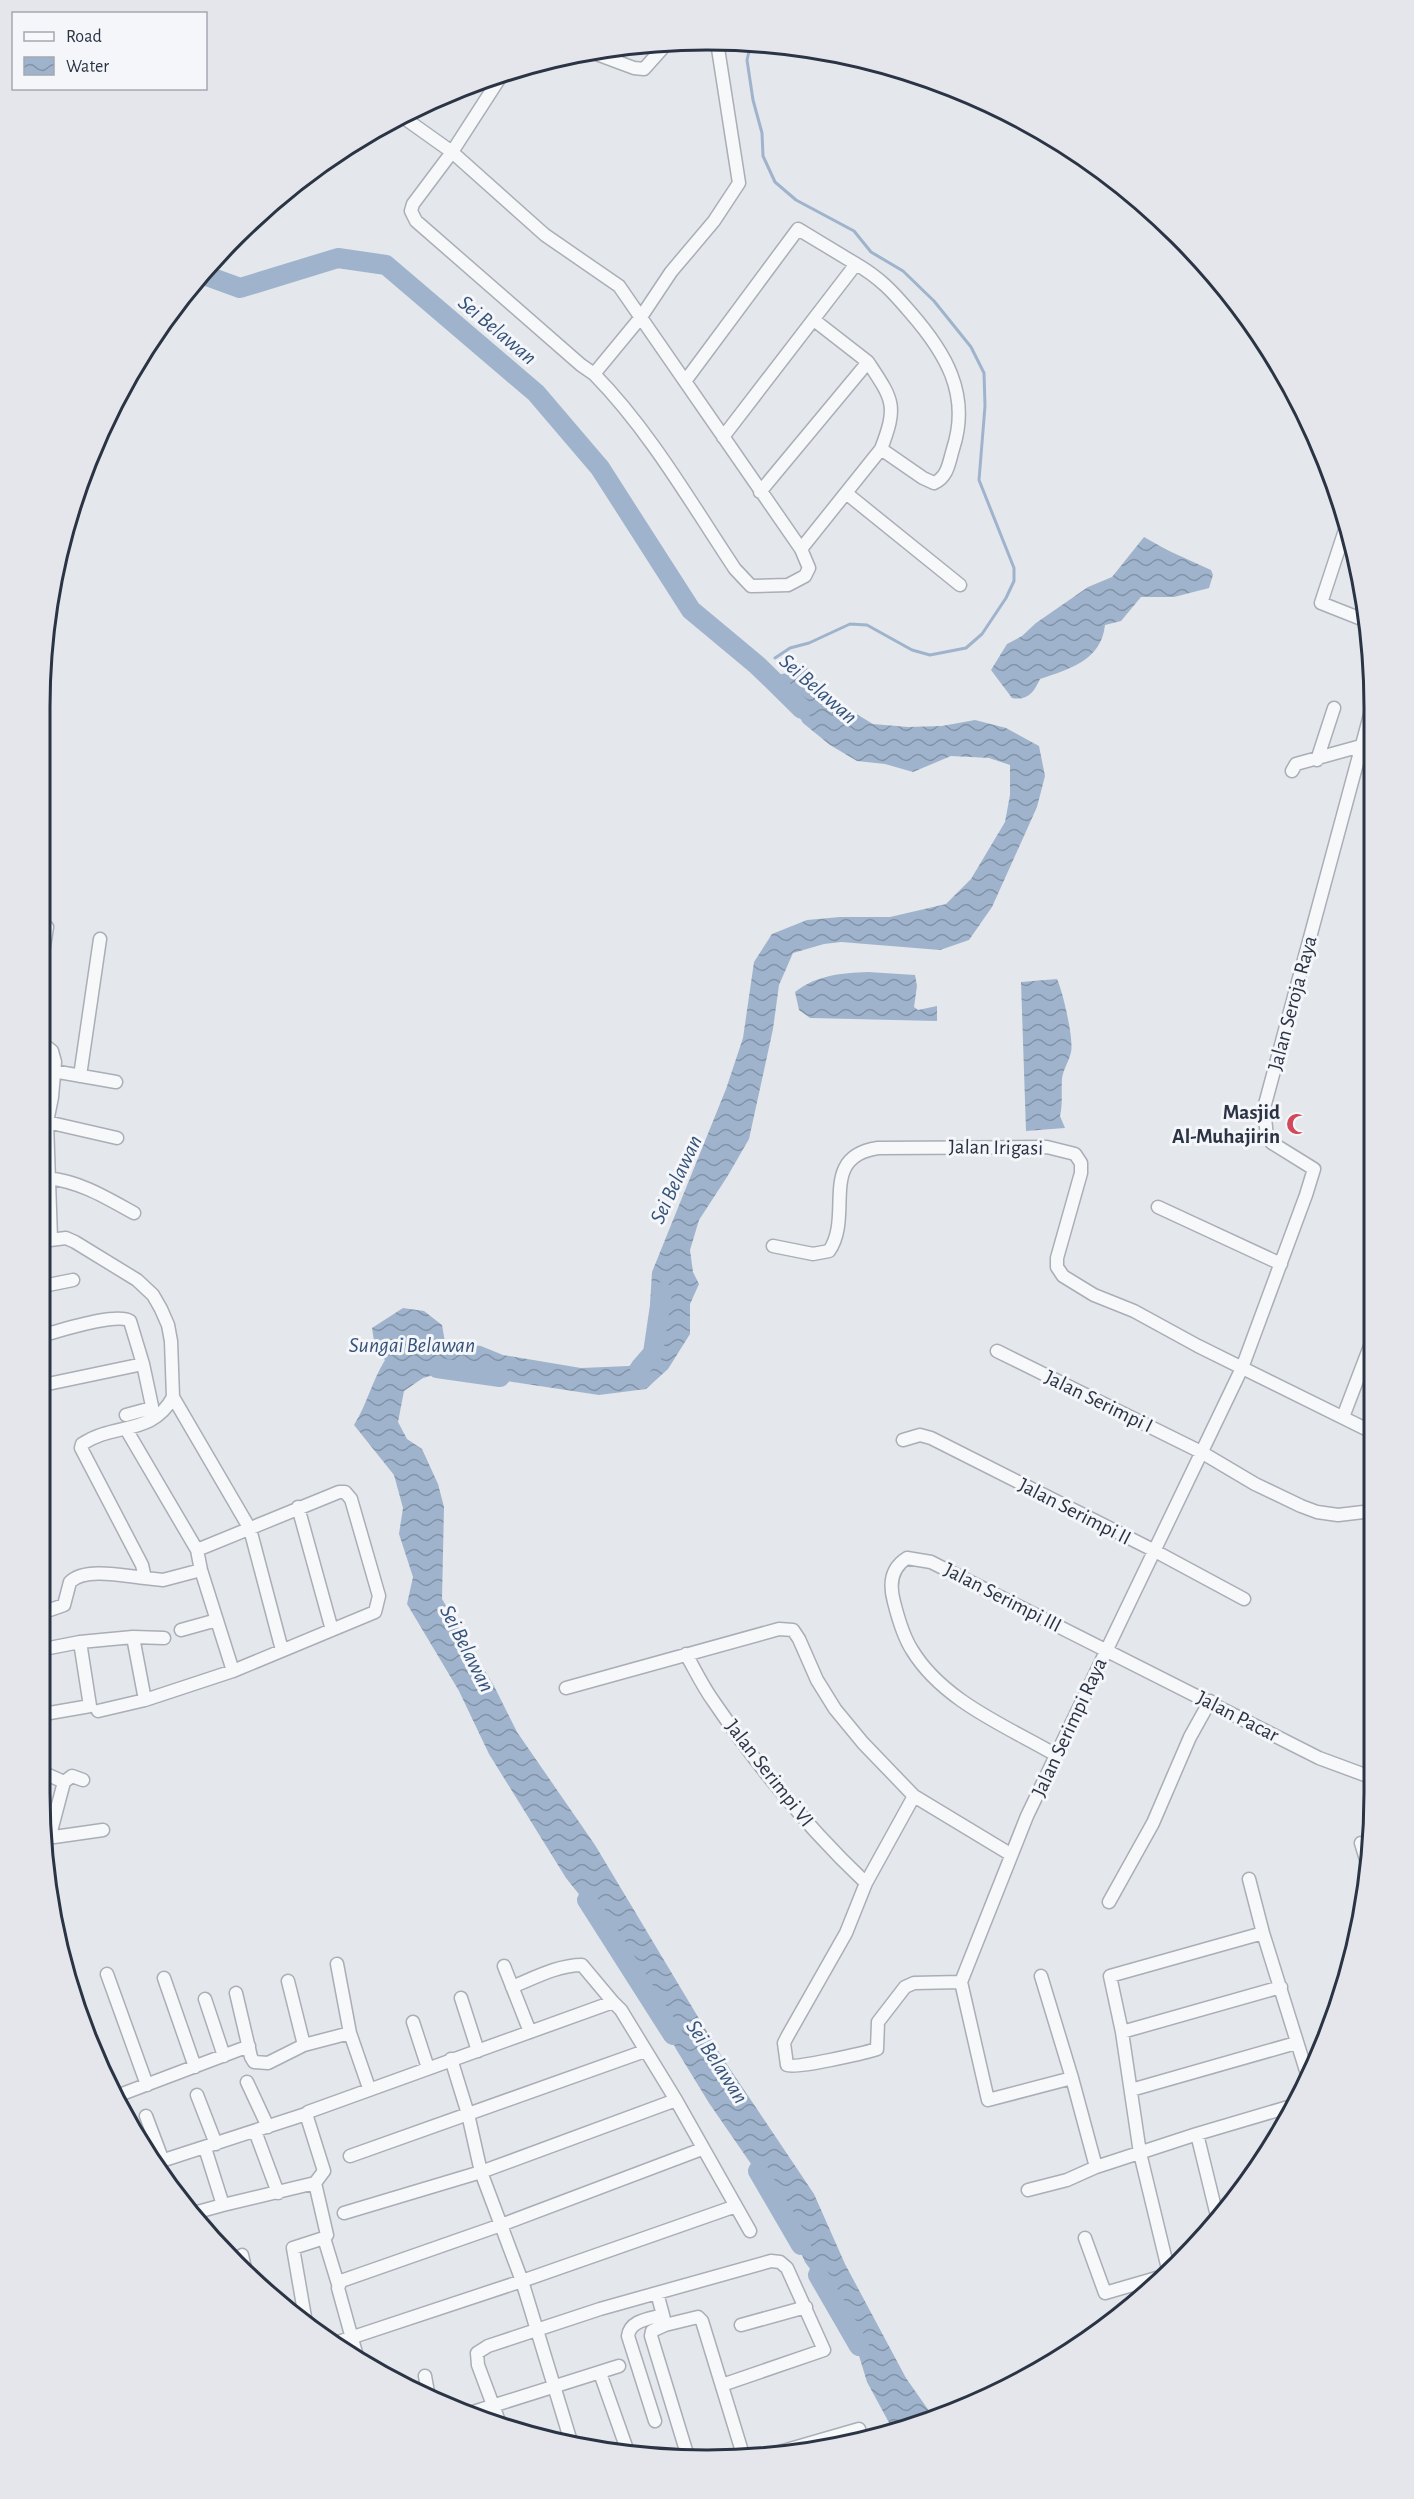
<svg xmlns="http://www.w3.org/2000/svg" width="1414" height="2499" viewBox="0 0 1414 2499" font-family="'Alegreya Sans',sans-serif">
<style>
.water{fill:url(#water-waves)}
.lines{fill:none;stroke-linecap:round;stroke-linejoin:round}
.stream{stroke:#9fb4cc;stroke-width:3}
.river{stroke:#9fb4cc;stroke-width:20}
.minor-casing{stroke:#a9aeb7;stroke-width:15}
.minor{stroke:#f7f8fa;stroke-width:12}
.labels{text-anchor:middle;stroke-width:6;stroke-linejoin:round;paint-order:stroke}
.street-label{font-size:21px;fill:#2b3445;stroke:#f4f6f9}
.poi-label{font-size:21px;font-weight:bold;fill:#2b3445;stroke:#f4f6f9;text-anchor:end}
.water-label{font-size:22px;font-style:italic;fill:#34527a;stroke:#f4f6f9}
.rim{fill:none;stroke:#2b3445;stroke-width:3}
</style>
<defs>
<pattern id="water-waves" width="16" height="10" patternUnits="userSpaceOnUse" patternTransform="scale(1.5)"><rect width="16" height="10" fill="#9fb4cc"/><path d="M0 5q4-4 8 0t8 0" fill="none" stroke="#8293a7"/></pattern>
</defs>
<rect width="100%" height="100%" fill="#e4e7ec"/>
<path class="water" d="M1144,537L1167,550L1211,570L1213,575L1209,588L1174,597H1141L1121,621L1105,625C1101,661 1069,669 1040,679C1034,692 1028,701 1012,698L991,670L1007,644L1022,636L1036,623L1088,587L1112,577Z
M809,668L828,697L873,724L908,727L942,726L975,720L1006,728L1039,746L1045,776L1037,807L992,907L969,940L940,950L841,942L824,944L793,953L779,985L773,1029L749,1139L727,1177L699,1220L690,1250L693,1272L699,1284L690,1304V1334L668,1369L646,1389L599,1395L506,1381L468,1372L449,1371L423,1378L404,1391L398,1422L407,1439L422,1449L438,1484L444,1507L442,1599L494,1686L517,1732L595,1845L722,2057L814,2194L845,2264L906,2378L934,2418L893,2430L867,2382L853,2336L836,2305L805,2262L782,2209L709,2103L676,2049L656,2007L632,1967L605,1927L566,1878L489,1754L459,1691L407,1604L413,1577L399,1534L403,1508L394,1475L354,1425C367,1404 372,1381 385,1360L375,1347L372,1328L403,1308L424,1311L442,1325L445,1342L481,1346L503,1355L581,1368L629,1366L652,1352L661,1323L650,1305L652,1272L726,1089L743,1038L754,962L772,934L807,920L840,917H890L946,904L971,879L1005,822L1010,795V765L989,758L951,756L913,772L885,764L857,761L830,745L803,723L773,676Z
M868,972L915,975L917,986L914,1007L918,1010L937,1006V1021L810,1018L799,1010L795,992C817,975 841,973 868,972Z
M1057,979C1063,992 1074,1040 1071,1052C1069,1062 1063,1069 1062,1079C1061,1092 1063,1103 1060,1116L1065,1128L1026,1131L1021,982Z"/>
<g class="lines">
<path class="stream" d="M751,43L747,60L753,100L762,133L763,156L775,182L796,200L854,231L871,252L903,271L934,301L971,347L984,373L985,406L979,480L1014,568V581L1006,598L982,634L966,648L930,655L912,650L867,625L850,624L809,643L790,648L775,658"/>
<path class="river" d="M201,272L207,276L240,288L338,258L386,265L536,393L600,468L691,610L757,665L802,709
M437,1368L500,1377
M640,1368L653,1353L662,1292
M587,1900L673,2035
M758,2171L801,2245
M818,2275L859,2346"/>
<defs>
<path id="minor" d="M591,52L634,68L644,69L669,41
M503,73L452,152L413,204L411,211L416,221L581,365L594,374L641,317L671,272L714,221L739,183L717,42
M400,115L452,152L545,235L619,286L801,549L809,568L805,576L788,585L751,586L735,569C691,503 650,431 594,374
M868,362C893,400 898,405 881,449
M686,380L798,229L856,264
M723,437L856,264C880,278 892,291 910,312C945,352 971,394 953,449C949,462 948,477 934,483L923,478L881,449L801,549
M760,492L868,362L814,320
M846,493L960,585
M1347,524L1321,603L1369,622
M1317,760L1334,708
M1292,771L1296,764L1361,746
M41,966L47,927
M42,1043L52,1051L55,1062L52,1097L47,1122L51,1239
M53,1071L116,1082
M80,1076L100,939
M47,1122L117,1138
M48,1178C81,1182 105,1197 134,1213
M1158,1207L1281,1264
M42,1241L66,1238L75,1242L137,1280L153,1295L161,1309L168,1325L171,1341L173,1397L250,1529L282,1650
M773,1246L813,1254L829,1251C854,1215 817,1157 878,1148L1047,1147L1075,1154L1081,1163V1173L1057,1258V1267L1063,1276L1094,1295L1134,1311L1198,1346L1372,1432
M43,1286L73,1280
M43,1335C60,1331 116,1312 130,1321L143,1364
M997,1351L1201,1452L1255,1484L1301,1506L1317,1512L1338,1515L1372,1511
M43,1385L143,1364L152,1406L148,1409L126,1415
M173,1397C152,1436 115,1422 82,1444L81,1448L142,1565L145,1578L163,1580L201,1570
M1343,1417L1372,1341
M126,1429L197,1550
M903,1440L920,1435L931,1438L1153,1550L1244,1599
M298,1507L332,1630
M44,1612L64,1605L70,1582C85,1567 125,1576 145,1578
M181,1630L217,1620
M133,1637L164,1638
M44,1649L80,1642L133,1637L145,1700L98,1711
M686,1654C695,1670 703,1687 714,1702C758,1767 809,1829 866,1883
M566,1688L779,1629L793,1630L799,1639L817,1680L835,1709L863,1743L914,1796L1010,1854
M145,1700L233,1671L375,1612L379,1596L351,1499L345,1492H339L197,1550L201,1570L233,1671
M44,1714L90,1706L80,1642
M1056,1755C1006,1726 943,1701 912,1650C903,1636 898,1618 894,1602C889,1584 891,1568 907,1558L931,1562L1319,1758L1373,1778
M44,1773L64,1782
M83,1780L72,1776L64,1782L50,1835L54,1837L103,1830
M914,1796L866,1883L846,1933L787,2037L784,2043L787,2065C796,2069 864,2053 877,2049L878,2022L905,1987L914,1983L961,1982
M1361,1843L1368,1866
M1249,1879L1263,1933L1308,2077
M1109,1902L1153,1823L1190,1737L1210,1701
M504,1966L530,2032
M107,1974L147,2085
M1041,1976L1072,2078
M164,1978L195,2067
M288,1981L304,2045
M512,1987C534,1978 558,1965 582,1965L613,2002
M236,1993L251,2057L254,2062L268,2063L304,2045L350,2033L337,1964
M461,1998L478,2051
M205,1999L224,2056
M413,2022L428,2068
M1122,2032L1281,1987
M350,2033L369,2088
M451,2059L468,2114L481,2172L522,2281L572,2445
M247,2082L268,2127
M1131,2090L1296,2043
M197,2095L216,2144
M114,2097L249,2046
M146,2116L163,2161
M255,2131L278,2193
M1197,2134L1218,2220
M205,2148L223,2205L315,2183
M350,2156L645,2051
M155,2163L306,2114
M1096,2167L1072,2078L988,2100L961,1982L1027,1816L1242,1368L1306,1195L1314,1169L1272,1143L1267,1137L1264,1108L1370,715
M1028,2190L1067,2180L1096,2167L1197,2134L1295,2105
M344,2213L481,2172L676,2100
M190,2214L223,2205
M324,2238L338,2284
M1085,2238L1105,2293L1167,2275
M242,2255L246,2273
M1169,2273L1140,2153L1122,2032L1110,1976L1263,1933
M663,2315L665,2325L698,2317L702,2321L744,2458
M306,2323L293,2248L324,2238L327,2235L315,2183L324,2171L307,2117L308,2112L613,2002L621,2010L676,2100L750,2231
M665,2325L652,2331L651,2336L688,2457
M741,2325L806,2307
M332,2344L522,2281L736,2206
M358,2360L338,2288L341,2281L501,2225L702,2149
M600,2373L629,2455
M425,2376L429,2398
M470,2413L619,2366
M655,2421L628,2336C630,2320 649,2319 663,2315L657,2293
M500,2424L478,2365L477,2353L488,2346L600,2309L771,2261L780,2262L787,2268L824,2350L722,2385
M762,2457L859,2429"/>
</defs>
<use href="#minor" class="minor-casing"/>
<use href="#minor" class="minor"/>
</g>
<defs>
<symbol id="mosque-bare" viewBox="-9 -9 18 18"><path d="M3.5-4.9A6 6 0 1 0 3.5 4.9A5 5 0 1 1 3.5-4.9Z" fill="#d1495b" stroke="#f4f6f9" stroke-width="2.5" paint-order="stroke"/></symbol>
</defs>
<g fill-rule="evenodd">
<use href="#mosque-bare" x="1282" y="1109" width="30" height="30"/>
</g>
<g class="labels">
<g class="street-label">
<text transform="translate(1292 1003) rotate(-75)" y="7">Jalan Seroja Raya</text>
<text transform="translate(996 1147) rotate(1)" y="7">Jalan Irigasi</text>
<text transform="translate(1099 1401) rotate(26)" y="7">Jalan Serimpi I</text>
<text transform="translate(1075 1511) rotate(27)" y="7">Jalan Serimpi II</text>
<text transform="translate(1003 1597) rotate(27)" y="7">Jalan Serimpi III</text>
<text transform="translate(1238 1716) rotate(27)" y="7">Jalan Pacar</text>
<text transform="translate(1069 1727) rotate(-65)" y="7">Jalan Serimpi Raya</text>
<text transform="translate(770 1773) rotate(52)" y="7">Jalan Serimpi VI</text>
</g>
<g class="poi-label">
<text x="1280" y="1119">Masjid<tspan x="1280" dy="24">Al-Muhajirin</tspan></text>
</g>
<g class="water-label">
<text transform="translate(498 329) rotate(40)" y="8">Sei Belawan</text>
<text transform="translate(819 688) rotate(41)" y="8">Sei Belawan</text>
<text transform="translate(675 1179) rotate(-65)" y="8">Sei Belawan</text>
<text x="412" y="1352">Sungai Belawan</text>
<text transform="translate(468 1648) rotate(63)" y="8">Sei Belawan</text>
<text transform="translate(718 2061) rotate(57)" y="8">Sei Belawan</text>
</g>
</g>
<path d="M0 0H1414V2499H0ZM707 50H707A657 657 0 0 1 1364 707V1793A657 657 0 0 1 707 2450H707A657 657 0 0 1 50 1793V707A657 657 0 0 1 707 50Z" fill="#e4e6eb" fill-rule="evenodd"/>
<path class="rim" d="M707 50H707A657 657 0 0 1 1364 707V1793A657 657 0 0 1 707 2450H707A657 657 0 0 1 50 1793V707A657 657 0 0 1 707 50Z"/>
<rect x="12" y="12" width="195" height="78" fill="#f4f6f9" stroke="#a4a8b1" stroke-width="1.5"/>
<rect x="24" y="32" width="30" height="9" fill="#f7f8fa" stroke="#a4a8b1" stroke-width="1.5"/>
<text x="66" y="42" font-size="18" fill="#2b3445">Road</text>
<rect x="24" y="57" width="30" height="18" fill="url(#water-waves)" stroke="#a4a8b1" stroke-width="1.5"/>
<text x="66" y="72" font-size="18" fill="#2b3445">Water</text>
</svg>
